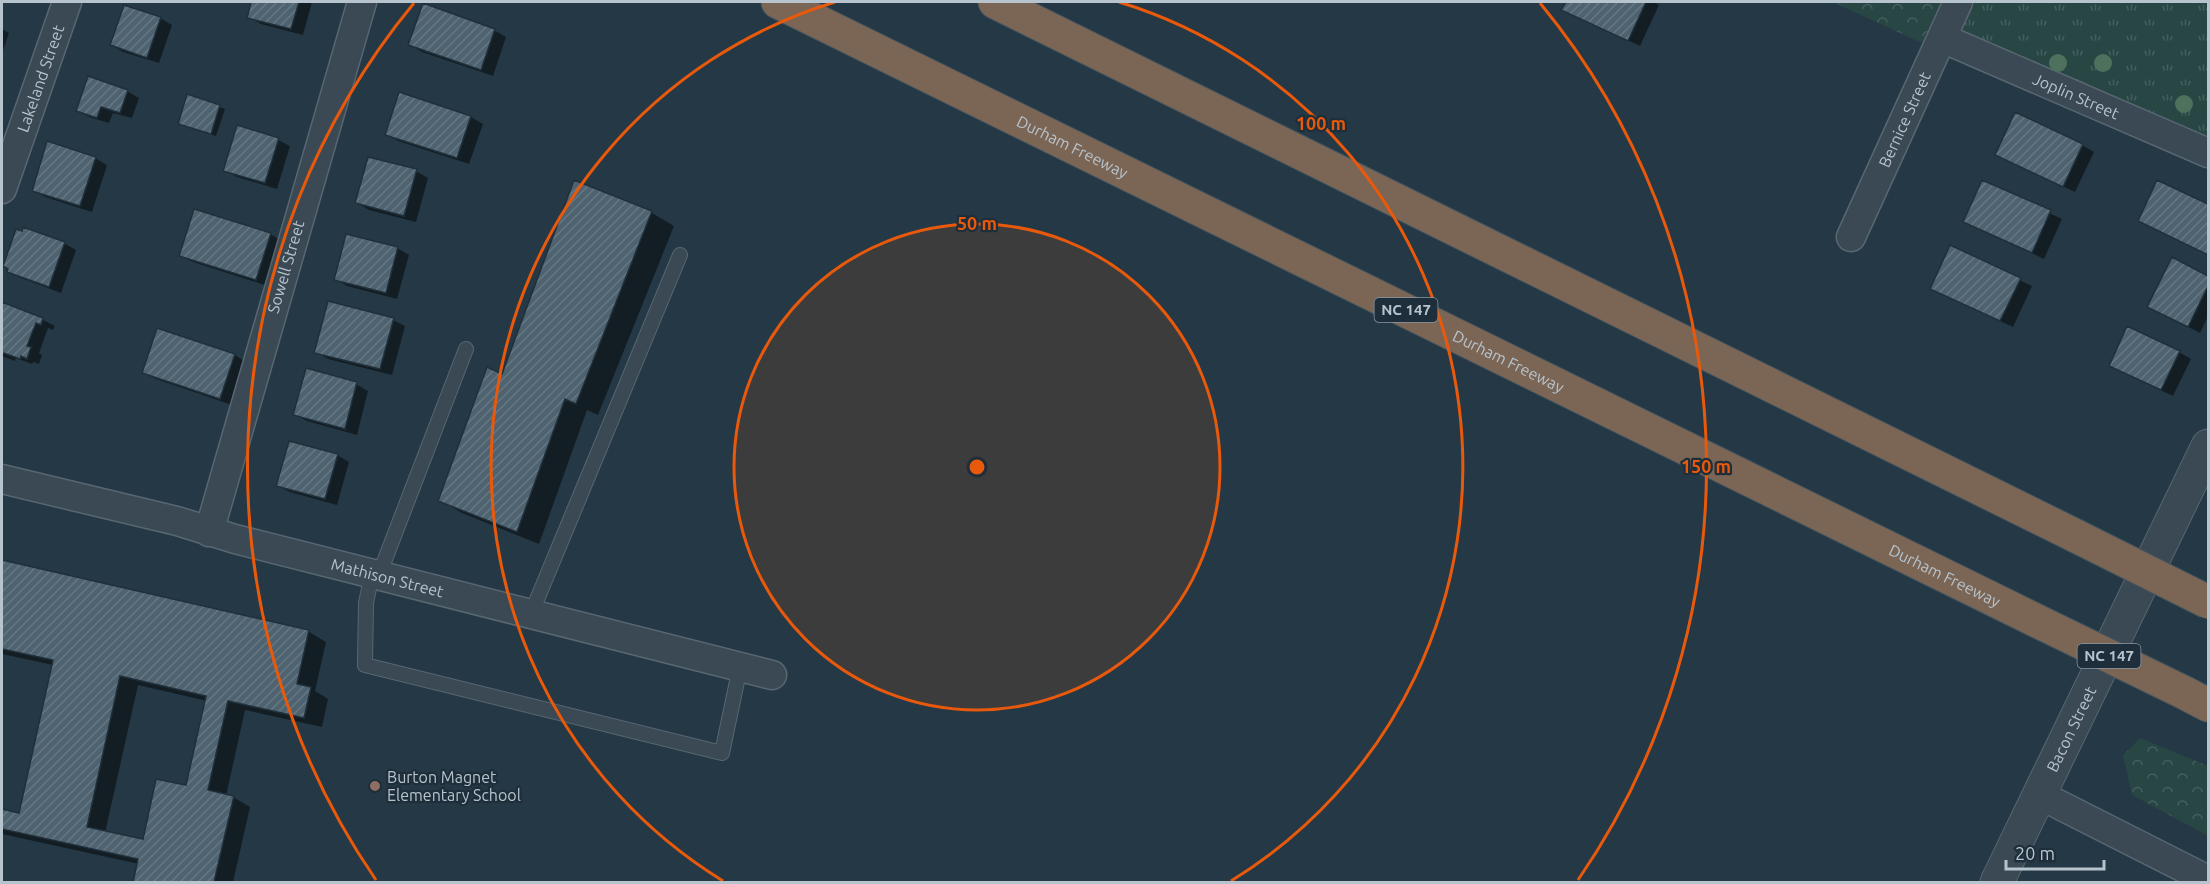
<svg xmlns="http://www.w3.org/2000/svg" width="2210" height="884" viewBox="0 0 2210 884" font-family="Ubuntu,sans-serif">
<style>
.grass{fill:url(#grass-tufts)}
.forest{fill:url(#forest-crowns)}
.shadow{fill:#0007;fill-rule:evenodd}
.building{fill:url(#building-hatch);stroke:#20303b;stroke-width:1.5;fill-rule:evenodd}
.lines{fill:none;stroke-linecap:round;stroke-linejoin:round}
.service-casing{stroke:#586771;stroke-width:16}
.minor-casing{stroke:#586771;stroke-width:31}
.tertiary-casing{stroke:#586771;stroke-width:35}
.motorway-casing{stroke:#44545e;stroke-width:35}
.service{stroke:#3a4954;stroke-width:14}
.minor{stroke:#3a4954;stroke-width:28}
.tertiary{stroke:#3a4954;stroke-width:33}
.motorway{stroke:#7b6656;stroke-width:33}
.motorway-bridge-casing{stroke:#44545e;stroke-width:35;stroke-linecap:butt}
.motorway-bridge{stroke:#7b6656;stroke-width:33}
.tree{fill:#4d715d}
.ring{fill:none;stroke:#e8590c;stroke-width:3}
.education-dot{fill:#8d6e63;stroke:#1e2e3a;stroke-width:2}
.labels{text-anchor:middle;stroke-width:4.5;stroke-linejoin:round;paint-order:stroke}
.shield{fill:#1e2e3a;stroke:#8997a2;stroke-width:1.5}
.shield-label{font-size:15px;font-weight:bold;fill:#b7c4ce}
.street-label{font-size:16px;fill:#b7c4ce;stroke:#1e2e3a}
.poi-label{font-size:16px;fill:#b7c4ce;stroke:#1e2e3a;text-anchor:start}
.centre{fill:#e8590c;stroke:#1e2e3a;stroke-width:3}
.ring-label{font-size:18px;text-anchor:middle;font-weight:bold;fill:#e8590c;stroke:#1e2e3a;stroke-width:4.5;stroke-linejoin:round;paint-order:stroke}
</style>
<defs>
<pattern id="grass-tufts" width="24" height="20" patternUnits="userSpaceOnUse" patternTransform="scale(1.5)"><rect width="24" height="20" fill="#274644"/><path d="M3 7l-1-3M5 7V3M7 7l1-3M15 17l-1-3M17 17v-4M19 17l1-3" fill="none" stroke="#445f5e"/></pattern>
<pattern id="forest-crowns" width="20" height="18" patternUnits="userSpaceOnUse" patternTransform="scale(1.5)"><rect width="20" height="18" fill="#274644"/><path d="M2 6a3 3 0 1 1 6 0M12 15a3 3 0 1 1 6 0" fill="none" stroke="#445f5e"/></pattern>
<pattern id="building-hatch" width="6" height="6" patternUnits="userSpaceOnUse" patternTransform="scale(1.5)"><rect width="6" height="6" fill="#4e6270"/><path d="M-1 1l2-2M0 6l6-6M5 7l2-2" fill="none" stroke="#657783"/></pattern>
</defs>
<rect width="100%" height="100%" fill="#253845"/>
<path class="grass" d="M1968,2H2208V141L1954,33Z"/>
<path class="forest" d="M1833,2H1941L1922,43Z
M2140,738L2208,766V836L2132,795L2123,755Z"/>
<path class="shadow" d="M253,2H312L303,35L261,24L249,17Z
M1567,2H1654L1659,5L1640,46L1563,10Z
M160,18L172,25L159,63L123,52L111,45Z
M2,29L9,33L2,53Z
M494,30L506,37L493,76L422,52L410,45Z
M127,91L139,98L132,118L113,113L109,123L89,117L78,110Z
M400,94L471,117L483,124L469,164L398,141L386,134Z
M188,96L225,109L216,136L185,126Z
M278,140L290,146L277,189L237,177L225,170Z
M2082,145L2094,152L2075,192L1997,155Z
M95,158L107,165L92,212L45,197L33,190Z
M416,171L428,178L416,222L369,210L357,203Z
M574,182L652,213L674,226L598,415L587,410L539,544L462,513L440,500L502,376Z
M1983,182L2062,219L2044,259L1975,226Z
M2158,182L2208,206V254L2151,227Z
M22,233L64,243L76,250L61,293L21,278L9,271Z
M270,234L282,241L268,286L193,262L181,256Z
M1951,247L2032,286L2013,327L1944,295Z
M397,248L409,255L397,299L347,286L336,279Z
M2173,259L2208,277V316L2200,333L2161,313Z
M2,304L43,320L55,326L53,330L48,328L39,353L42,355L39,364L33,362L32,364L16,358L15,361L2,356Z
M393,320L405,326L392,375L328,359L316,352Z
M158,330L235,355L246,362L232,405L156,379L144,373Z
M2179,352L2191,359L2173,396L2122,372Z
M356,384L368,391L357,435L307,421L295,415Z
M337,455L349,462L337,505L290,492L278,486Z
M2,562L309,632L326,642L315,691L328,699L322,727L245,710L226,796L233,797L250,807L233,882H135L139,864L2,834V811L20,815L53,665L2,654ZM138,685L207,701L187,787L144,841L105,833Z"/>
<path class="building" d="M251,2H299L291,29L247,18Z
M1566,2H1646L1628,41L1561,10Z
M423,3L495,29L481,70L408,45Z
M124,5L161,17L147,58L110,45Z
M88,76L128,90L120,113L101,107L97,118L76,111Z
M399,92L471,116L457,158L385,135Z
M187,94L220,105L211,134L178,124Z
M2015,112L2083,144L2063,187L1995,155Z
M237,125L279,138L265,183L223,171Z
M47,141L96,157L80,206L32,191Z
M368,157L417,169L404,216L355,203Z
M574,180L652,211L576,404L565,399L517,532L438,501L487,367L502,374Z
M1982,180L2051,210L2032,253L1963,222Z
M2157,180L2208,204V255L2138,221Z
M194,209L271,233L256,280L179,256Z
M23,227L65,242L49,287L7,272L8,269L3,266L16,229L22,231Z
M346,234L398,247L386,293L334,280Z
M1950,245L2021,278L2000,321L1930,289Z
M2172,257L2208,276V286L2188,327L2147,307Z
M328,301L394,318L380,369L314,353Z
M2,302L43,318L41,325L36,323L27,346L31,347L27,359L21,356L20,359L4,353L2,355Z
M2127,326L2180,351L2161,390L2109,366Z
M157,328L235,354L220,399L142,373Z
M306,368L357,382L345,429L293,415Z
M289,441L338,454L325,499L276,486Z
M2,560L309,630L297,684L311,687L304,718L228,701L208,790L234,796L214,882H133L138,859L2,829V809L19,813L53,660L2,649ZM120,676L206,696L186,785L156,779L143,839L87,827Z"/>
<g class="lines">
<defs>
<path id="service" d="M372,574L366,603L365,665L722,753L740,667
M379,575L466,349
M531,614L680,255"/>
<g id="minor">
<path id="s1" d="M1942,38L2208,153"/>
<path id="s2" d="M2,189L67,2"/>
<path id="s3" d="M1851,237L1958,2"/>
<path id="s4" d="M2,479L177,521L235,539L772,675"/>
<path id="s5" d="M209,532L362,2"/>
<path d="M2040,795L2208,880"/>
</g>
<g id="tertiary">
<path id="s6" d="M1997,882L2208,446"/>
</g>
<g id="motorway">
<path id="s7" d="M778,2L2033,619"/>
<path d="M995,2L2074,535"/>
<path d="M2185,693L2208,705"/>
</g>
</defs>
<use href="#service" class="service-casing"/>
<use href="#minor" class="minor-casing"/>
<use href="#tertiary" class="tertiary-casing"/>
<use href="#motorway" class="motorway-casing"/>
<use href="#service" class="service"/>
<use href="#minor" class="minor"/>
<use href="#tertiary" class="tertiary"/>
<use href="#motorway" class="motorway"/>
<defs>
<path id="motorway-bridge" d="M2074,535L2208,602
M2033,619L2185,693"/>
</defs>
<use href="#motorway-bridge" class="motorway-bridge-casing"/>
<use href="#motorway-bridge" class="motorway-bridge"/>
</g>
<g class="tree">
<circle cx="2058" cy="63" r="9"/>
<circle cx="2103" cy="63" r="9"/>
<circle cx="2184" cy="104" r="9"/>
</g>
<circle cx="977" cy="467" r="243" fill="#e8590c" fill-opacity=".12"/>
<g class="ring">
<circle cx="977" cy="467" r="243"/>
<path d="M723 881A486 486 0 0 1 835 2M1119 2A486 486 0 0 1 1231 881"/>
<path d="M376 880A729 729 0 0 1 414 3M1540 3A729 729 0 0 1 1578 880"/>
</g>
<circle class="education-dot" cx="375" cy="786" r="6"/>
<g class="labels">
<g class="shield">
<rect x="1374.5" y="298" width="63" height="24" rx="4.5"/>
<rect x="2077.5" y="644" width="63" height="24" rx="4.5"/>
</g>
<g class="shield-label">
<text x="1406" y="315">NC 147</text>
<text x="2109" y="661">NC 147</text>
</g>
<g class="street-label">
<text dy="6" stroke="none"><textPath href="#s2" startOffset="117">Lakeland Street</textPath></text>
<text dy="6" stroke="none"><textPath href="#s1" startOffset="146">Joplin Street</textPath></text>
<text dy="6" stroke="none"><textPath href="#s3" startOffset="129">Bernice Street</textPath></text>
<text dy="6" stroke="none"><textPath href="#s7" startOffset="328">Durham Freeway</textPath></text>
<text dy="6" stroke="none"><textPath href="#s5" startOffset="276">Sowell Street</textPath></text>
<text dy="6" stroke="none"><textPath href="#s7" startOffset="814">Durham Freeway</textPath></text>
<text dy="6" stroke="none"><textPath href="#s7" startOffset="1300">Durham Freeway</textPath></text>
<text dy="6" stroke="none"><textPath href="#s4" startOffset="398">Mathison Street</textPath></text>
<text dy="6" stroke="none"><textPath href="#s6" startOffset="170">Bacon Street</textPath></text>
</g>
<g class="poi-label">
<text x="387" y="783">Burton Magnet<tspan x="387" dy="18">Elementary School</tspan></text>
</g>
</g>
<circle cx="977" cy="467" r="9" class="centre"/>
<g class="ring-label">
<text x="1321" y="130">100 m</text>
<text x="977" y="230">50 m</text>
<text x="1706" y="473">150 m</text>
</g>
<rect width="2210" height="884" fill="none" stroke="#b7c4ce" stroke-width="6"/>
<path d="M2006 860v9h98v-9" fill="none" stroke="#b7c4ce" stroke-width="3"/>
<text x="2015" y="860" font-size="18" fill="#b7c4ce" stroke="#1e2e3a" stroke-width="4.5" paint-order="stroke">20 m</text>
</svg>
